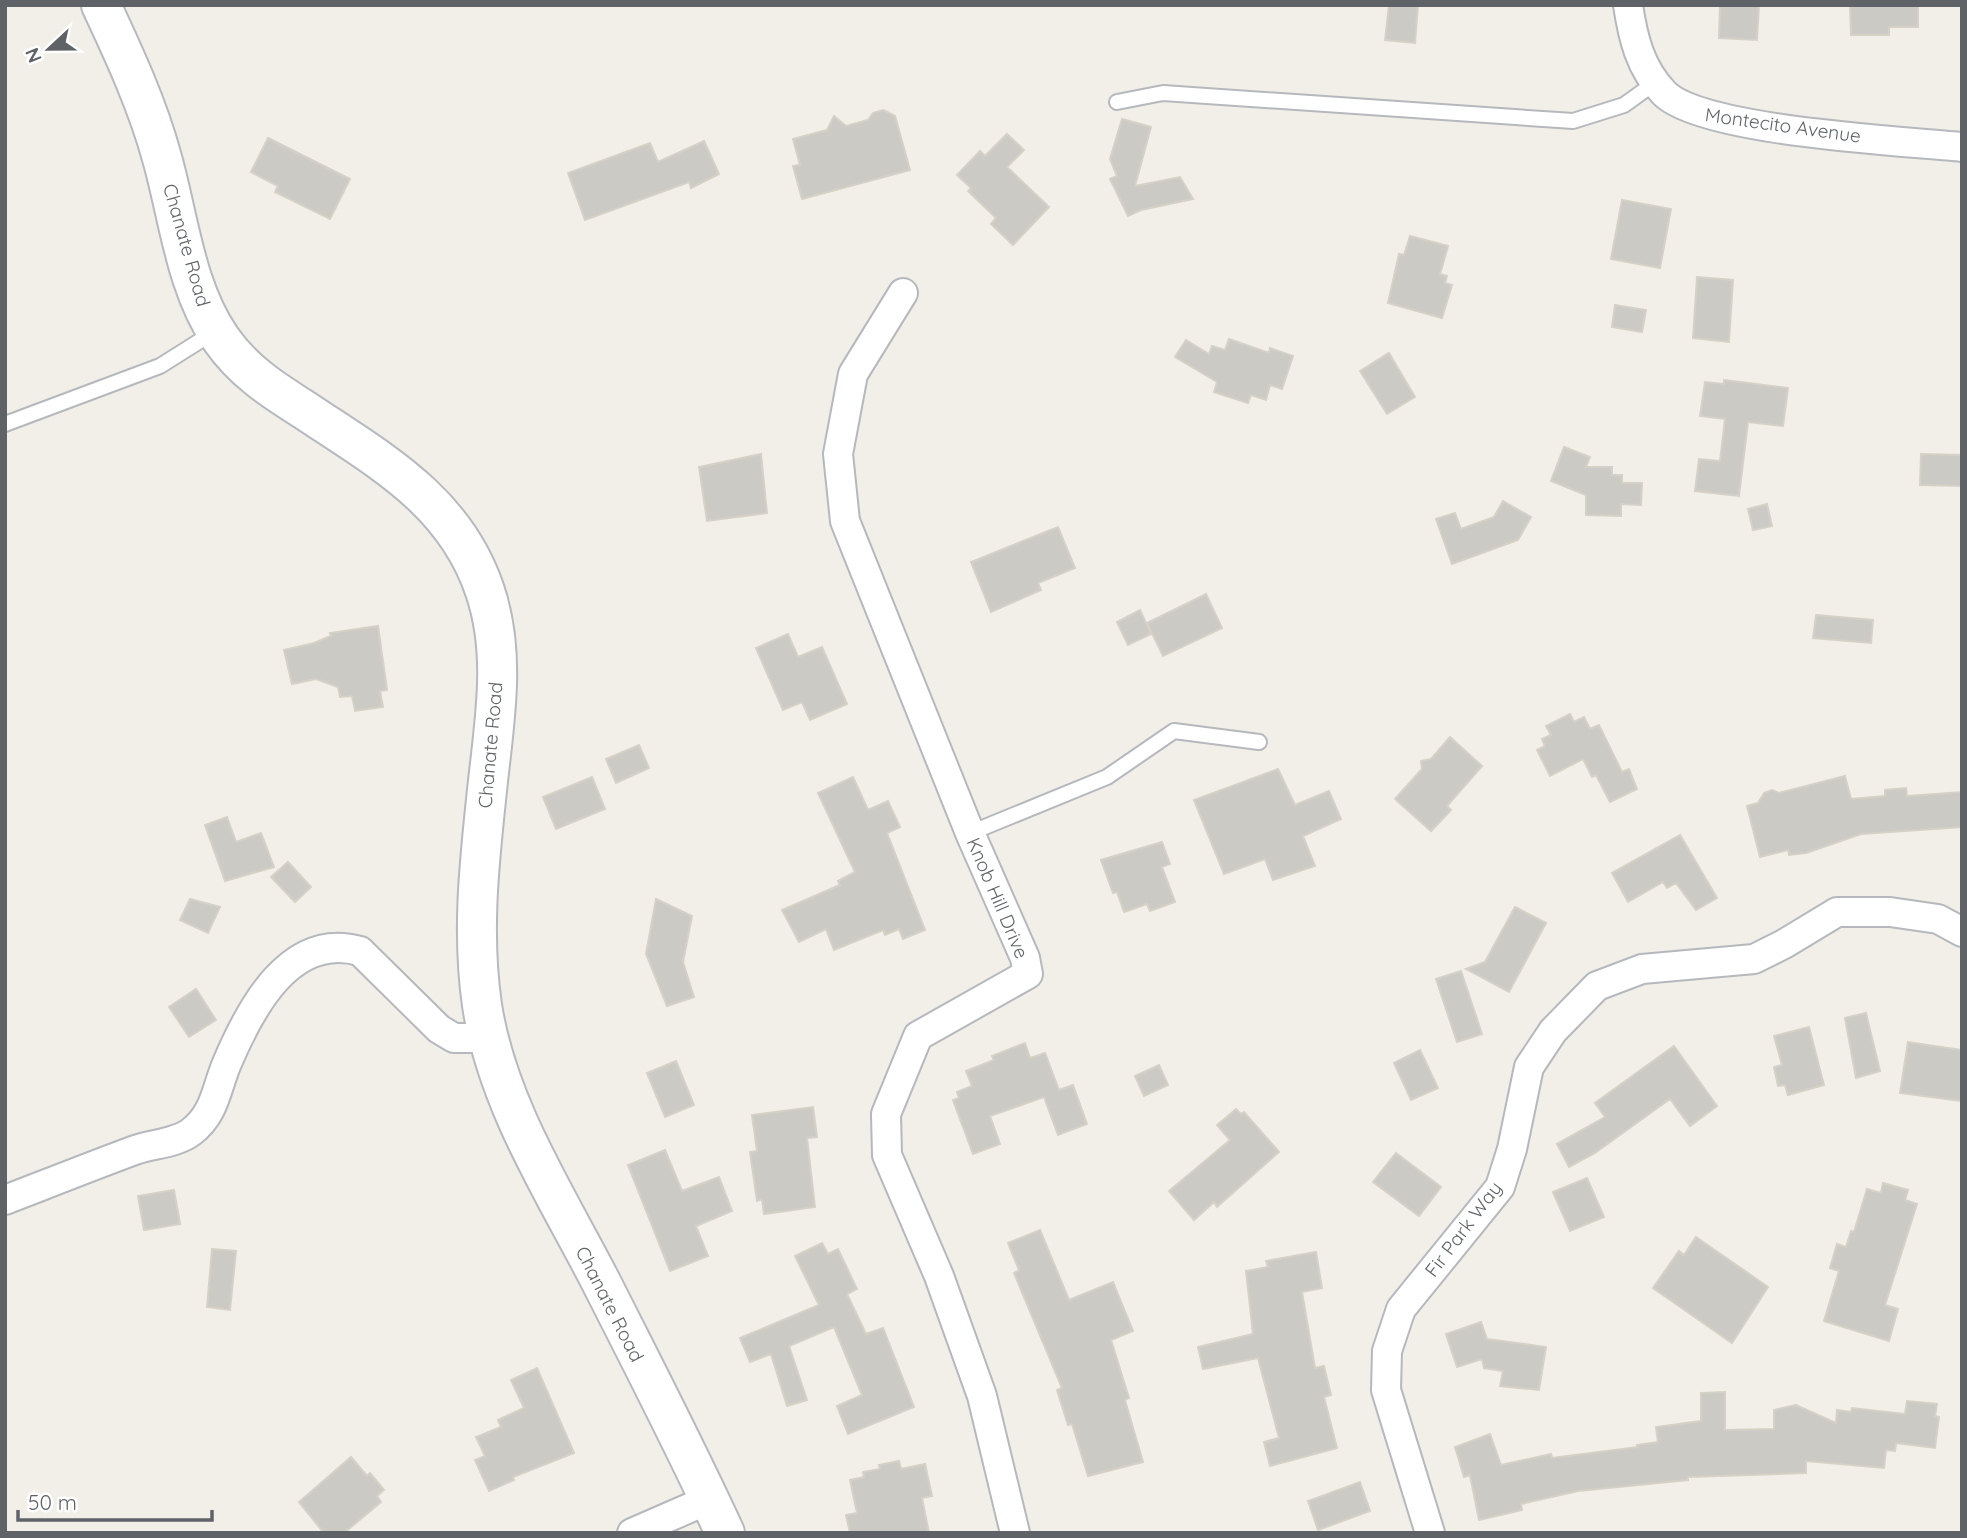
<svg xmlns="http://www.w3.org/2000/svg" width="1967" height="1538" viewBox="0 0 1967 1538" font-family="Quicksand,sans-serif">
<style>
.building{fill:#cccac5;stroke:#d6d1c6;stroke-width:2}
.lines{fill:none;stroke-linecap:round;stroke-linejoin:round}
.lane-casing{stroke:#b5b8bc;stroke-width:18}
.street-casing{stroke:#b5b8bc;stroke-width:32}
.secondary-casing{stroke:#b6babf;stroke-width:42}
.lane{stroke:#fff;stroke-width:14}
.street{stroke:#fff;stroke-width:28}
.secondary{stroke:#fff;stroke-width:38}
.labels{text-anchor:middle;stroke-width:5;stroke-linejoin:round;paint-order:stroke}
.street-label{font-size:19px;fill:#5f6368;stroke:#fff}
</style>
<rect width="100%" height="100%" fill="#f1efe8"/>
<path class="building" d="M1389,5H1418L1415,43L1385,40Z
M1720,5H1759L1757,40L1719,38Z
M1850,5H1918V27H1889V35H1851Z
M883,110L895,116L910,170L802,199L793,166L800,165L793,139L827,130L834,116L846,126L868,120L873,113Z
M1122,119L1151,127L1135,186L1180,177L1193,199L1141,210L1128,216L1110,179L1117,176L1110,159Z
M1007,134L1024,150L1007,167L1049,207L1013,245L991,224L996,218L968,191L971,188L957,175L980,151L985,156Z
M268,138L350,179L330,219L275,192L278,186L251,172Z
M704,141L719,174L691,188L689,182L585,220L568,173L650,143L658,162Z
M1622,200L1671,209L1660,268L1611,259Z
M1410,236L1448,246L1440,274L1447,276L1445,283L1452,285L1442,318L1388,303L1399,254L1404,255Z
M1697,277L1733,280L1729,342L1693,338Z
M1615,305L1646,310L1642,332L1612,327Z
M1229,339L1269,353L1270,348L1293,356L1282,389L1270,385L1266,400L1251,395L1248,403L1214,392L1217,382L1175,357L1186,340L1209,354L1212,346L1225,350Z
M1389,353L1415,397L1387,414L1360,371Z
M1724,380L1788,388L1783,426L1748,422L1739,496L1695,491L1699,459L1720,461L1725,419L1700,416L1705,382L1724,384Z
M1564,447L1590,457L1586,467H1612V475H1622V483H1642L1641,505L1621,504V516L1586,515V495L1551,481Z
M761,454L767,513L707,521L699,467Z
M1921,454L1962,455V486L1920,485Z
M1503,501L1531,517L1518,540L1452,564L1436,519L1455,513L1461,529L1494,517Z
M1767,504L1772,526L1753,530L1748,509Z
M1058,527L1075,568L1038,583L1041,590L991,612L971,562Z
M1206,594L1222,628L1163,656L1147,623Z
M1140,610L1151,634L1128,645L1117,622Z
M1816,615L1873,620L1871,643L1813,638Z
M378,626L387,690L380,691L383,707L355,711L352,696L340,697L338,687L316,679L292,684L284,650L314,643L331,636L330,633Z
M788,634L798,657L822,647L847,704L810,720L802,702L783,710L756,648Z
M1570,714L1574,722L1584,717L1590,729L1599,725L1622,772L1629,769L1637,789L1610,802L1596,775L1592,777L1583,759L1550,776L1537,750L1545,746L1542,739L1551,735L1546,726Z
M1450,737L1482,766L1447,806L1451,810L1431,831L1395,799L1422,769L1421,761L1431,759Z
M639,745L649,768L616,783L606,759Z
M1278,769L1295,805L1329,791L1341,819L1303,836L1315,866L1273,880L1265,859L1224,874L1194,800Z
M1845,776L1851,799L1885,796V790L1906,788L1907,796L1962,792V827L1861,834L1806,853L1789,855L1788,850L1760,857L1747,806L1758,803L1764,793L1772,790L1779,793Z
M592,777L605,809L556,829L543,797Z
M853,777L868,810L888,801L900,827L887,833L925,930L903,939L899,929L885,935L883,930L834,950L826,929L799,942L782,910L840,885L838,881L855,872L818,793Z
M227,817L236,842L261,833L274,867L225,881L205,825Z
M1680,835L1717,898L1696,910L1676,883L1667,888L1663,882L1628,902L1612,873Z
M1162,842L1170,864L1162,867L1175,902L1150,911L1147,904L1124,912L1117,892L1113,893L1101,860Z
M288,862L311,887L295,902L271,877Z
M190,899L220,907L208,933L180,920Z
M656,899L692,916L683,962L694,997L667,1006L646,954Z
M1515,907L1546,923L1509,992L1466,969L1485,962Z
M1461,971L1482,1034L1457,1042L1436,979Z
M196,989L216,1020L189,1037L169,1007Z
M1866,1013L1880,1071L1856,1078L1845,1018Z
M1809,1027L1824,1085L1788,1095L1785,1085L1778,1086L1774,1067L1782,1065L1774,1036Z
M1908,1042L1962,1050V1101L1900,1093Z
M1025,1043L1030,1058L1045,1053L1059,1090L1073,1085L1087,1124L1058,1135L1044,1097L990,1116L1000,1144L973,1154L953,1100L959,1098L957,1092L972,1086L966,1071L994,1060L992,1056Z
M1674,1046L1717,1106L1690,1126L1670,1099L1595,1153L1569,1167L1557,1144L1605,1117L1595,1103Z
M1420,1050L1438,1088L1411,1100L1394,1063Z
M676,1061L694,1105L665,1117L647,1073Z
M1159,1065L1168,1085L1144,1096L1135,1076Z
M813,1107L817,1137L807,1138L815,1207L764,1214L762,1199L757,1201L750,1152L757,1151L752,1115Z
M1236,1109L1241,1114L1244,1112L1279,1152L1217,1207L1214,1202L1194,1220L1169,1191L1230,1140L1217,1125Z
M665,1150L682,1191L719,1177L732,1211L696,1226L708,1256L670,1271L628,1165Z
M1396,1153L1441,1187L1419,1216L1373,1182Z
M1587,1178L1604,1217L1570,1231L1553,1192Z
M1883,1183L1908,1190L1905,1200L1917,1204L1885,1305L1898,1309L1889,1341L1824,1321L1839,1271L1830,1268L1837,1244L1846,1247L1851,1231L1854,1232L1867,1189L1881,1193Z
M174,1190L180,1224L144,1230L138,1196Z
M1040,1230L1069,1300L1113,1282L1133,1331L1111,1340L1129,1398L1125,1400L1143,1462L1088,1476L1072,1424L1068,1425L1057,1390L1062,1388L1014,1273L1019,1270L1008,1243Z
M1696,1237L1768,1287L1732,1343L1653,1288L1679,1251L1684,1255Z
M822,1243L828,1254L838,1249L857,1289L847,1294L866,1334L883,1328L914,1407L848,1434L837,1406L862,1395L834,1327L789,1346L807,1400L787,1406L771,1354L750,1362L740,1338L819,1305L795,1256Z
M212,1249L236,1251L230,1310L207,1307Z
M1316,1252L1322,1288L1302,1292L1315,1368L1324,1366L1331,1395L1324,1397L1337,1448L1270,1466L1264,1442L1279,1438L1258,1358L1203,1369L1198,1347L1253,1334L1246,1271L1268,1267L1266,1261Z
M1481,1322L1487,1339L1546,1347L1539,1390L1500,1386L1503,1371L1484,1368L1482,1359L1457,1367L1446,1334Z
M537,1368L574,1453L513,1477L514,1480L489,1491L475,1460L485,1456L476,1437L501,1427L498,1420L524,1408L511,1380Z
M1725,1392V1430L1774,1429V1410L1796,1405L1836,1423L1837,1410L1851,1412L1852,1408L1905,1414L1907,1401L1937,1404L1935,1416L1939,1417L1935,1448L1896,1443L1895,1451L1886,1450L1884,1468L1806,1461V1473L1688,1477V1480L1578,1491L1521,1504L1522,1510L1479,1520L1470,1475L1464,1477L1455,1447L1490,1434L1501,1465L1551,1454L1552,1458L1638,1447L1637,1445L1658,1442L1656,1427L1701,1421V1393Z
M351,1457L367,1476L370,1473L384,1490L377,1496L381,1502L344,1533H324L299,1502Z
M899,1461L901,1469L925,1464L932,1496L922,1498L929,1533H850L846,1515L857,1513L850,1480L864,1477L863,1472L880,1469L879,1465Z
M1360,1482L1370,1511L1318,1530L1308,1501Z"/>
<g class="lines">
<defs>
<path id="lane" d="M1117,102L1163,93L1573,121L1624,105L1656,82
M5,424L160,366L214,332
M970,833L1107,777L1174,731L1259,742"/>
<path id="street" d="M1628,5C1633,38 1640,68 1664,93C1701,131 1902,141 1962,147
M903,293L853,374L838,454L845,521L970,833L1025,958L1028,974L918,1036L886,1114L887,1155L939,1276L982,1396L1015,1533
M5,1200C49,1183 92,1166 135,1150C152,1144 177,1143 191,1132C215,1114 216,1089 227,1063C250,1009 290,931 360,951L439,1029L454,1038H488
M632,1533L710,1499
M1430,1533L1386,1390L1387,1351L1401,1309L1500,1187L1512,1149L1529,1067L1553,1031L1597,986L1642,969L1754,959L1784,944L1837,912H1890L1938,919L1962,932"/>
<path id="secondary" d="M101,5C124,54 148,106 162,158C179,218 185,287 221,339C244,372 273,390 306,411C381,461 455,501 485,591C506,653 495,718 488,781C480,856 471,930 482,1005C497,1105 557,1196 602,1284C643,1365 687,1450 725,1533"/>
</defs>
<use href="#lane" class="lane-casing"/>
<use href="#street" class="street-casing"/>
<use href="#secondary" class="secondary-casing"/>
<use href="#lane" class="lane"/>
<use href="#street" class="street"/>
<use href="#secondary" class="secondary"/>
</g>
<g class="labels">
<g class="street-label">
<text transform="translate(1783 125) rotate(8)" y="7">Montecito Avenue</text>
<text transform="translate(187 245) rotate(74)" y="7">Chanate Road</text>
<text transform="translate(490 745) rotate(-85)" y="7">Chanate Road</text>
<text transform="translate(998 898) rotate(67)" y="7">Knob Hill Drive</text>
<text transform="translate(1463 1229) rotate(-53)" y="7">Fir Park Way</text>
<text transform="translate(610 1304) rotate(63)" y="7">Chanate Road</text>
</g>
</g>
<rect width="1967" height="1538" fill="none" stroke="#5f6368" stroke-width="14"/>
<g transform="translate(49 49) rotate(248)" stroke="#ffffff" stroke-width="5" paint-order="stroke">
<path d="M0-5L12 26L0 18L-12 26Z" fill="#5f6368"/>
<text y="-10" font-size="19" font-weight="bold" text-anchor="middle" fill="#5f6368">N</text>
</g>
<path d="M18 1510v10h194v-10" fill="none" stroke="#5f6368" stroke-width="3.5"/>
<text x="28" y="1510" font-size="21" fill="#5f6368" stroke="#ffffff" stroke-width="5" paint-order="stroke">50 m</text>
</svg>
